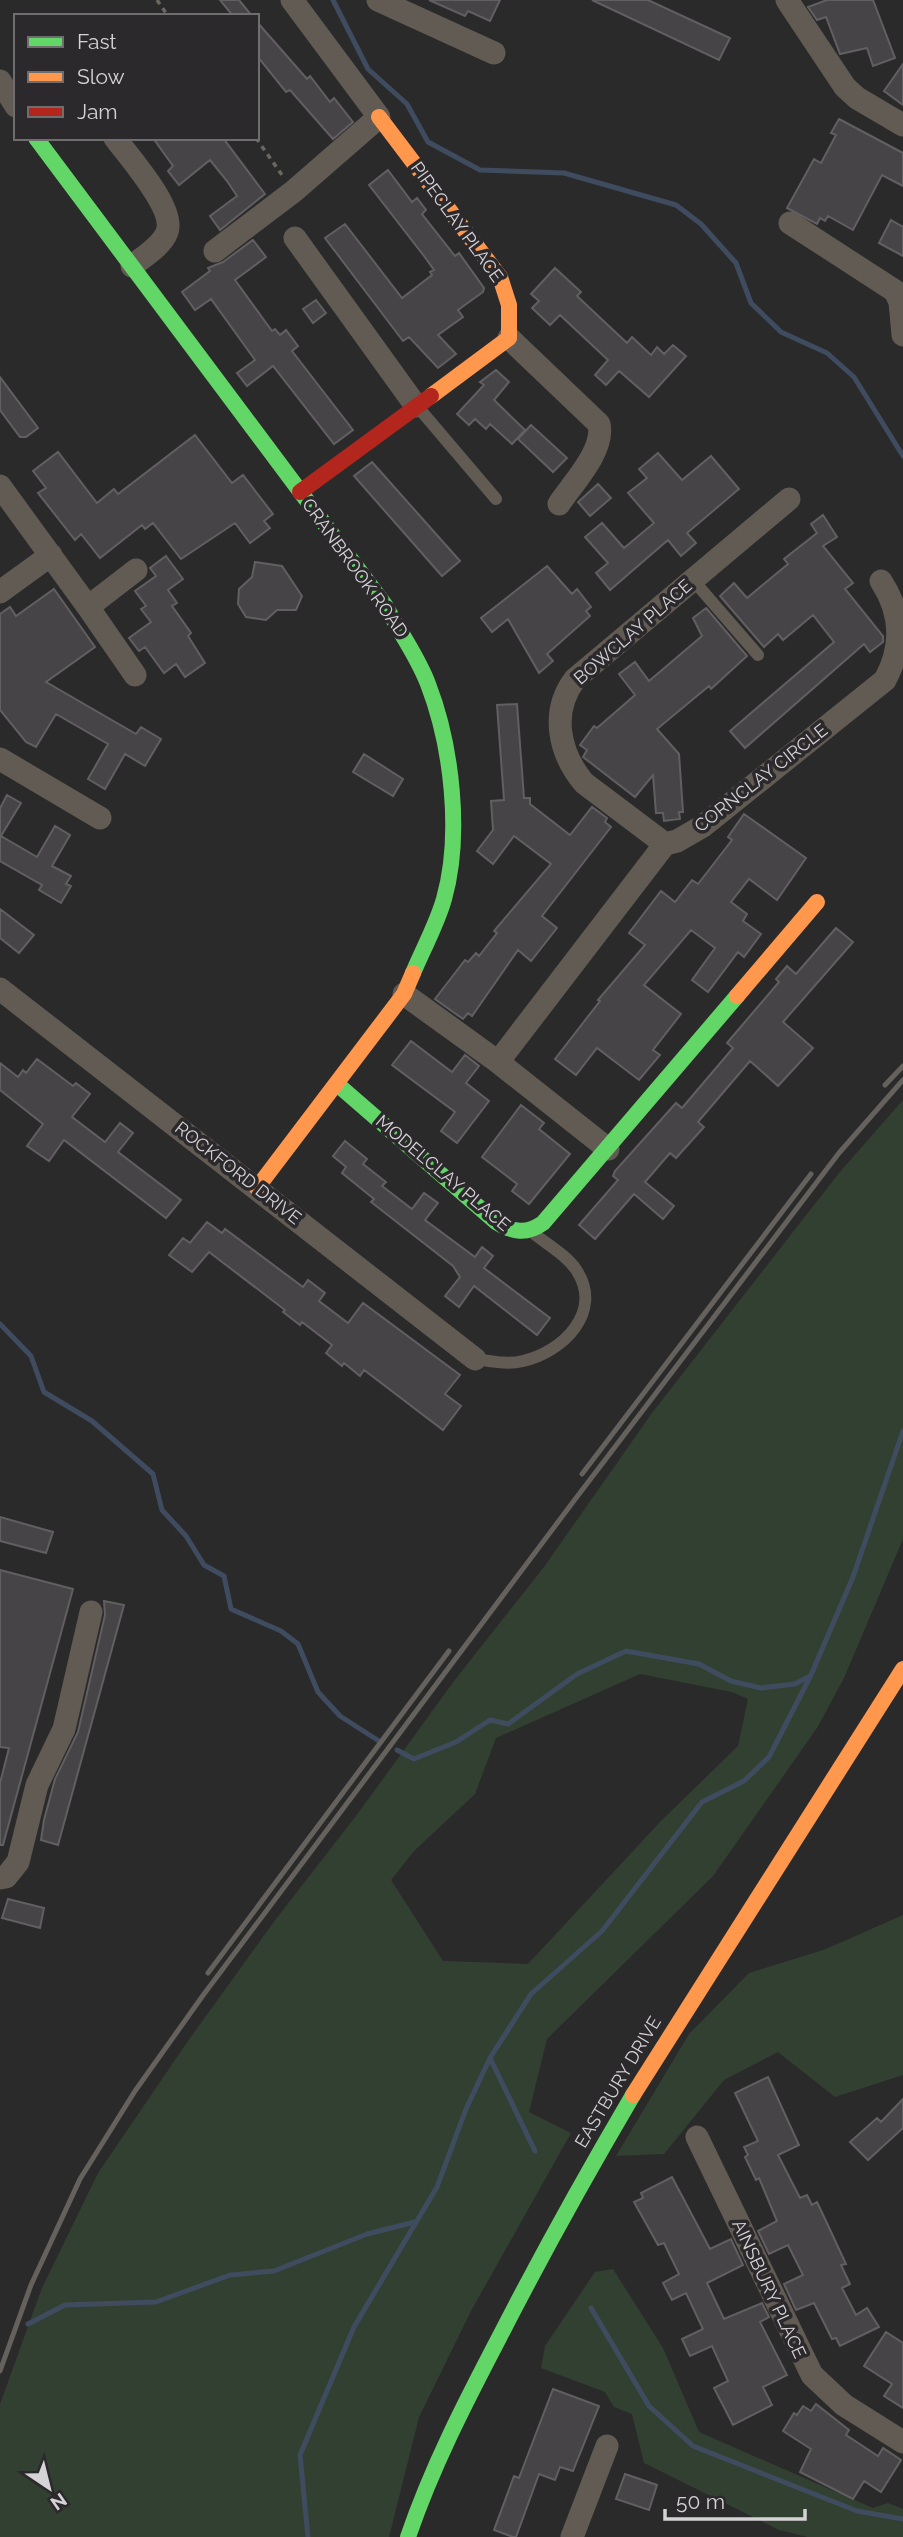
<svg xmlns="http://www.w3.org/2000/svg" width="903" height="2537" viewBox="0 0 903 2537" font-family="Raleway,sans-serif">
<style>
.green{fill:#324031;fill-rule:evenodd}
.lines{fill:none;stroke-linecap:round;stroke-linejoin:round}
.stream{stroke:#3f4c60;stroke-width:5}
.building{fill:#464446;stroke:#615f61;stroke-width:2}
.path{stroke:#6b6762;stroke-width:3.5;stroke-dasharray:5 5;stroke-linecap:butt}
.lane{stroke:#615b53;stroke-width:12}
.street{stroke:#615b53;stroke-width:23}
.fast{stroke:#63d668;stroke-width:16}
.slow{stroke:#ff974d;stroke-width:16}
.jam{stroke:#b3261e;stroke-width:16}
.rail{stroke:#65615d;stroke-width:5}
.labels{text-anchor:middle;stroke-width:7;stroke-linejoin:round;paint-order:stroke}
.street-label{font-size:18px;fill:#d5d3d5;stroke:#2c292c}
</style>
<rect width="100%" height="100%" fill="#2b2a2b"/>
<path class="green" d="M903,1100V1539L844,1678L817,1728L713,1876L547,2039L529,2112L571,2133L471,2311L419,2417L389,2537H0V2404L42,2288L98,2173L190,2038L276,1919L359,1812L454,1681L544,1567L652,1413L839,1173ZM640,1674L732,1692L748,1699L738,1746L660,1822L528,1964L443,1961L391,1880L414,1851L475,1794L496,1738Z
M903,1915V2075L835,2097L778,2052L724,2080L664,2154L616,2156L689,2034L749,1973L826,1949Z
M613,2269L663,2348L699,2432L873,2508L888,2503L903,2509V2537H808L779,2530L644,2463L632,2414L614,2407L605,2392L541,2368L545,2346L595,2272Z"/>
<g class="lines">
<path class="stream" d="M333,0L368,69L407,104L428,142L480,170L564,173L676,205L701,224L736,263L751,303L781,332L827,353L854,377L903,456
M0,1324L31,1356L44,1392L92,1421L153,1474L162,1510L186,1536L204,1565L224,1576L231,1609L281,1631L298,1644L318,1692L340,1716L379,1741
M397,1750L414,1759L456,1742L490,1720L508,1724L577,1674L626,1651L699,1664L731,1681L761,1688L795,1684L810,1676
M490,2058L535,2151
M591,2308L649,2406L693,2446L857,2511L903,2519
M28,2324L65,2305L156,2302L230,2275L274,2271L367,2234L415,2222
M308,2537L300,2455L354,2327L437,2187L466,2109L490,2058L531,1994L602,1931L702,1802L744,1781L769,1757L811,1675L853,1577L903,1431"/>
</g>
<path class="building" d="M220,0H239L252,16H233Z
M429,0H500L490,21L468,11L465,16Z
M592,0H648L730,38L719,60Z
M827,0H873L895,58L873,66L867,48L840,54L826,17L817,20L808,7Z
M257,22L307,79L310,76L330,102L334,98L353,122L333,139L290,90L286,92L257,56Z
M903,64V105L884,91Z
M839,119L903,153V186L882,175L853,230L828,216L825,221L820,218L817,224L787,208L814,159L821,163L836,135L831,133Z
M153,138H223L265,194L220,230L210,216L237,196L227,181L210,160L179,185L168,171L173,166Z
M388,170L412,202L417,198L426,210L422,214L455,256L459,253L484,288L483,292L458,310L463,317L438,335L456,354L438,368L409,337L403,341L325,238L345,224L402,298L432,275L430,272L434,270L424,256L369,185Z
M891,220L903,227V256L879,243Z
M253,240L266,257L235,280L272,331L275,329L280,335L286,330L298,346L292,351L353,430L334,444L273,366L247,386L237,373L255,360L211,299L195,310L182,292L210,271L208,268L223,262Z
M555,268L581,292L577,296L627,343L632,337L651,355L657,347L664,354L673,345L686,356L649,397L619,371L606,385L595,375L608,360L560,315L550,325L532,308L539,301L531,294Z
M316,300L326,313L313,323L303,309Z
M496,370L509,382L494,400L525,430L512,444L490,424L486,429L475,419L469,425L457,414L484,385L480,382Z
M0,377L38,428L26,437H20L0,410Z
M531,425L567,458L553,472L518,439Z
M195,435L232,483L243,475L273,514L264,521L270,528L250,543L235,523L181,559L153,523L145,529L142,525L100,558L81,534L75,540L38,493L46,488L33,471L58,452L97,503L114,489L118,494Z
M658,453L682,480L711,456L739,489L687,533L696,543L681,556L668,540L610,590L596,573L608,563L585,537L602,523L624,548L654,523L628,493L647,478L639,469Z
M372,462L460,561L442,576L354,476Z
M598,484L611,498L590,516L578,502Z
M823,515L837,537L823,546L853,583L845,589L883,636V642L870,652L864,644L745,748L730,731L834,642L813,615L783,640L778,634L764,647L720,596L734,583L747,598L788,564L784,559L817,533L811,524Z
M166,556L183,579L168,590L177,603L172,606L191,633L188,636L205,663L185,677L176,664L164,673L145,647L139,651L129,638L151,622L141,609L146,606L135,591L156,576L150,568Z
M255,562L282,566L302,596L296,610H277L266,620L246,617L238,604L239,589L252,577Z
M547,566L572,594L577,589L591,607L586,611L590,616L547,654L553,661L539,673L508,619L492,632L481,618Z
M54,589L95,647L46,682L136,734L141,727L161,739L145,766L125,754L105,789L88,779L108,744L56,714L36,747L26,742L0,710V614L10,607L16,616Z
M706,608L747,656L711,689L709,686L657,729L679,754L683,812H679L680,819L664,821L663,813H656L653,775L635,797L583,757L587,750L580,745L594,726L597,728L635,695L619,674L635,662L649,681L702,636L693,618Z
M517,704L524,798H530V804L570,835L592,807L607,818L605,822L611,827L542,916L557,928L531,961L518,950L472,1016L468,1013L463,1019L435,999L465,960L468,962L476,953L479,956L497,933L494,931L551,864L514,836L493,864L477,851L493,830L491,801L504,800L497,705Z
M364,754L403,779L393,796L353,772Z
M7,795L21,803L1,836L37,857L55,826L70,835L52,866L71,876L66,884L71,886L61,903L39,890L42,885L0,861V808Z
M744,814L806,858L777,900L749,879L731,902L747,914L743,921L761,934L744,957L738,952L708,992L692,980L715,948L691,930L644,985L681,1014L653,1050L660,1055L639,1080L597,1048L576,1075L555,1059L600,1001L598,1000L645,945L629,933L661,891L675,902L692,880L698,884L732,840L728,837Z
M0,909L34,935L19,953L0,938Z
M836,928L853,942L783,1022L813,1048L778,1086L750,1061L698,1122L704,1127L676,1158L670,1153L645,1182L674,1206L663,1219L634,1194L595,1239L579,1225L618,1180L613,1176L615,1171L676,1103L682,1108L733,1048L727,1043L779,982L776,979L787,966L796,974Z
M411,1041L452,1072L465,1055L479,1066L466,1083L489,1101L457,1143L441,1131L455,1112L392,1065Z
M37,1059L73,1086L76,1083L90,1094L72,1117L105,1142L120,1123L133,1133L118,1152L181,1200L166,1218L64,1140L49,1161L27,1146L43,1124L0,1090V1063L18,1077L23,1070L26,1073Z
M521,1105L544,1123L539,1129L570,1154L529,1204L512,1191L517,1184L482,1157Z
M345,1141L367,1159L363,1164L386,1182L382,1186L412,1209L424,1193L438,1203L425,1220L475,1257L482,1247L493,1256L484,1268L550,1318L537,1335L474,1286L459,1307L445,1296L460,1277L453,1266L371,1202L374,1199L342,1173L346,1167L333,1156Z
M207,1222L222,1233L225,1229L303,1287L308,1280L325,1293L319,1301L348,1323L363,1303L460,1375L445,1394L461,1406L443,1430L364,1370L360,1376L344,1363L342,1366L326,1353L332,1345L302,1322L300,1325L283,1312L285,1310L209,1252L192,1272L169,1255L183,1238L190,1243Z
M0,1517L53,1532L46,1553L0,1541Z
M0,1570L73,1589L3,1845H0V1783L9,1748L0,1747Z
M104,1601L124,1605L58,1845L41,1840L44,1820L55,1779L78,1732L105,1615Z
M8,1899L44,1908L40,1928L2,1918Z
M768,2077L799,2145L778,2155L800,2198L807,2195L812,2205L817,2202L826,2221L846,2264L841,2265L850,2284L842,2288L856,2315L867,2308L879,2327L840,2346L836,2338L832,2339L814,2303L796,2310L784,2284L803,2275L788,2245L769,2254L758,2231L777,2221L759,2178L756,2180L745,2157L748,2155L744,2147L758,2141L735,2093Z
M903,2099V2128L868,2160L850,2142L877,2118L881,2122Z
M672,2177L710,2249L731,2239L743,2265L707,2283L724,2319L762,2303L769,2317L760,2322L787,2375L763,2387L772,2405L733,2425L714,2388L728,2381L712,2346L690,2356L682,2339L703,2329L686,2293L672,2300L663,2283L679,2274L664,2243L658,2245L634,2202L643,2198L641,2193Z
M886,2332L903,2343V2408L884,2396L892,2384L864,2366Z
M553,2389L599,2406L573,2471L560,2467L555,2480L539,2474L516,2537H513L494,2530L514,2476L519,2478Z
M816,2404L849,2430L846,2435L878,2456L883,2448L901,2460L881,2492L864,2481L853,2499L800,2472L811,2449L783,2431L794,2413L797,2415L803,2406L811,2411Z
M625,2474L657,2485L649,2510L616,2499Z"/>
<g class="lines">
<path class="path" d="M157,0L168,16
M256,138L282,175"/>
<path class="lane" d="M417,406L496,499
M693,580L758,655
M475,1359C491,1361 507,1365 523,1361C563,1352 603,1312 577,1271C567,1255 546,1244 532,1232"/>
<path class="street" d="M378,0L494,53
M787,0L845,87L857,98L903,125
M0,81L16,106
M115,138C129,157 176,209 167,232C162,246 143,257 132,266
M790,223L895,291L900,302L903,335
M295,238L416,406
M215,251L294,191L379,117L292,0
M509,338L599,424C605,450 573,483 559,504
M0,486L88,607L136,570
M0,592L51,555
M88,607L135,675
M0,759L100,818
M665,844L584,783C559,753 550,712 575,679L789,499
M0,989L475,1359
M404,994L498,1062L608,1149
M498,1062L665,844L677,841L703,826L885,680C903,647 902,613 881,581
M0,1878L6,1877L18,1862L37,1785L64,1729L91,1612
M697,2137L812,2375L844,2405L903,2442
M572,2537L607,2446"/>
<path class="fast" d="M36,138L385,605C399,631 418,657 428,684C452,746 462,835 444,899C437,924 423,949 413,973
M337,1084L496,1222C513,1232 526,1235 543,1223L737,996
M408,2537C432,2467 465,2403 499,2338C541,2256 586,2175 633,2095"/>
<path class="slow" d="M379,117L500,277L509,305V338L431,396
M737,996L817,902
M257,1188L404,994L413,973
M633,2095L903,1669"/>
<path class="jam" d="M300,492L431,396"/>
<path class="rail" d="M885,1085L903,1066
M582,1474L811,1174
M208,1973L449,1651
M0,2371L31,2285L80,2179L135,2091L204,1994L573,1502L839,1153L903,1080"/>
</g>
<g class="labels">
<g class="street-label">
<text transform="translate(457 222) rotate(54)" y="6">PIPECLAY PLACE</text>
<text transform="translate(355 568) rotate(54)" y="6">CRANBROOK ROAD</text>
<text transform="translate(633 632) rotate(-41)" y="6">BOWCLAY PLACE</text>
<text transform="translate(761 778) rotate(-38)" y="6">CORNCLAY CIRCLE</text>
<text transform="translate(238 1173) rotate(38)" y="6">ROCKFORD DRIVE</text>
<text transform="translate(443 1173) rotate(40)" y="6">MODELCLAY PLACE</text>
<text transform="translate(618 2082) rotate(-59)" y="6">EASTBURY DRIVE</text>
<text transform="translate(769 2289) rotate(65)" y="6">AINSBURY PLACE</text>
</g>
</g>
<rect x="14" y="14" width="245" height="126" fill="#2c292c" stroke="#706d70" stroke-width="2"/>
<rect x="28" y="37" width="35" height="10" fill="#63d668" stroke="#706d70" stroke-width="2"/>
<text x="77" y="49" font-size="21" fill="#d5d3d5">Fast</text>
<rect x="28" y="72" width="35" height="10" fill="#ff974d" stroke="#706d70" stroke-width="2"/>
<text x="77" y="84" font-size="21" fill="#d5d3d5">Slow</text>
<rect x="28" y="107" width="35" height="10" fill="#b3261e" stroke="#706d70" stroke-width="2"/>
<text x="77" y="119" font-size="21" fill="#d5d3d5">Jam</text>
<g transform="translate(49 2488) rotate(145)" stroke="#2c292c" stroke-width="5" paint-order="stroke">
<path d="M0-5L12 26L0 18L-12 26Z" fill="#d5d3d5"/>
<text y="-10" font-size="19" font-weight="bold" text-anchor="middle" fill="#d5d3d5">N</text>
</g>
<path d="M665 2509v10h140v-10" fill="none" stroke="#d5d3d5" stroke-width="3.5"/>
<text x="676" y="2509" font-size="21" fill="#d5d3d5" stroke="#2c292c" stroke-width="5" paint-order="stroke">50 m</text>
</svg>
